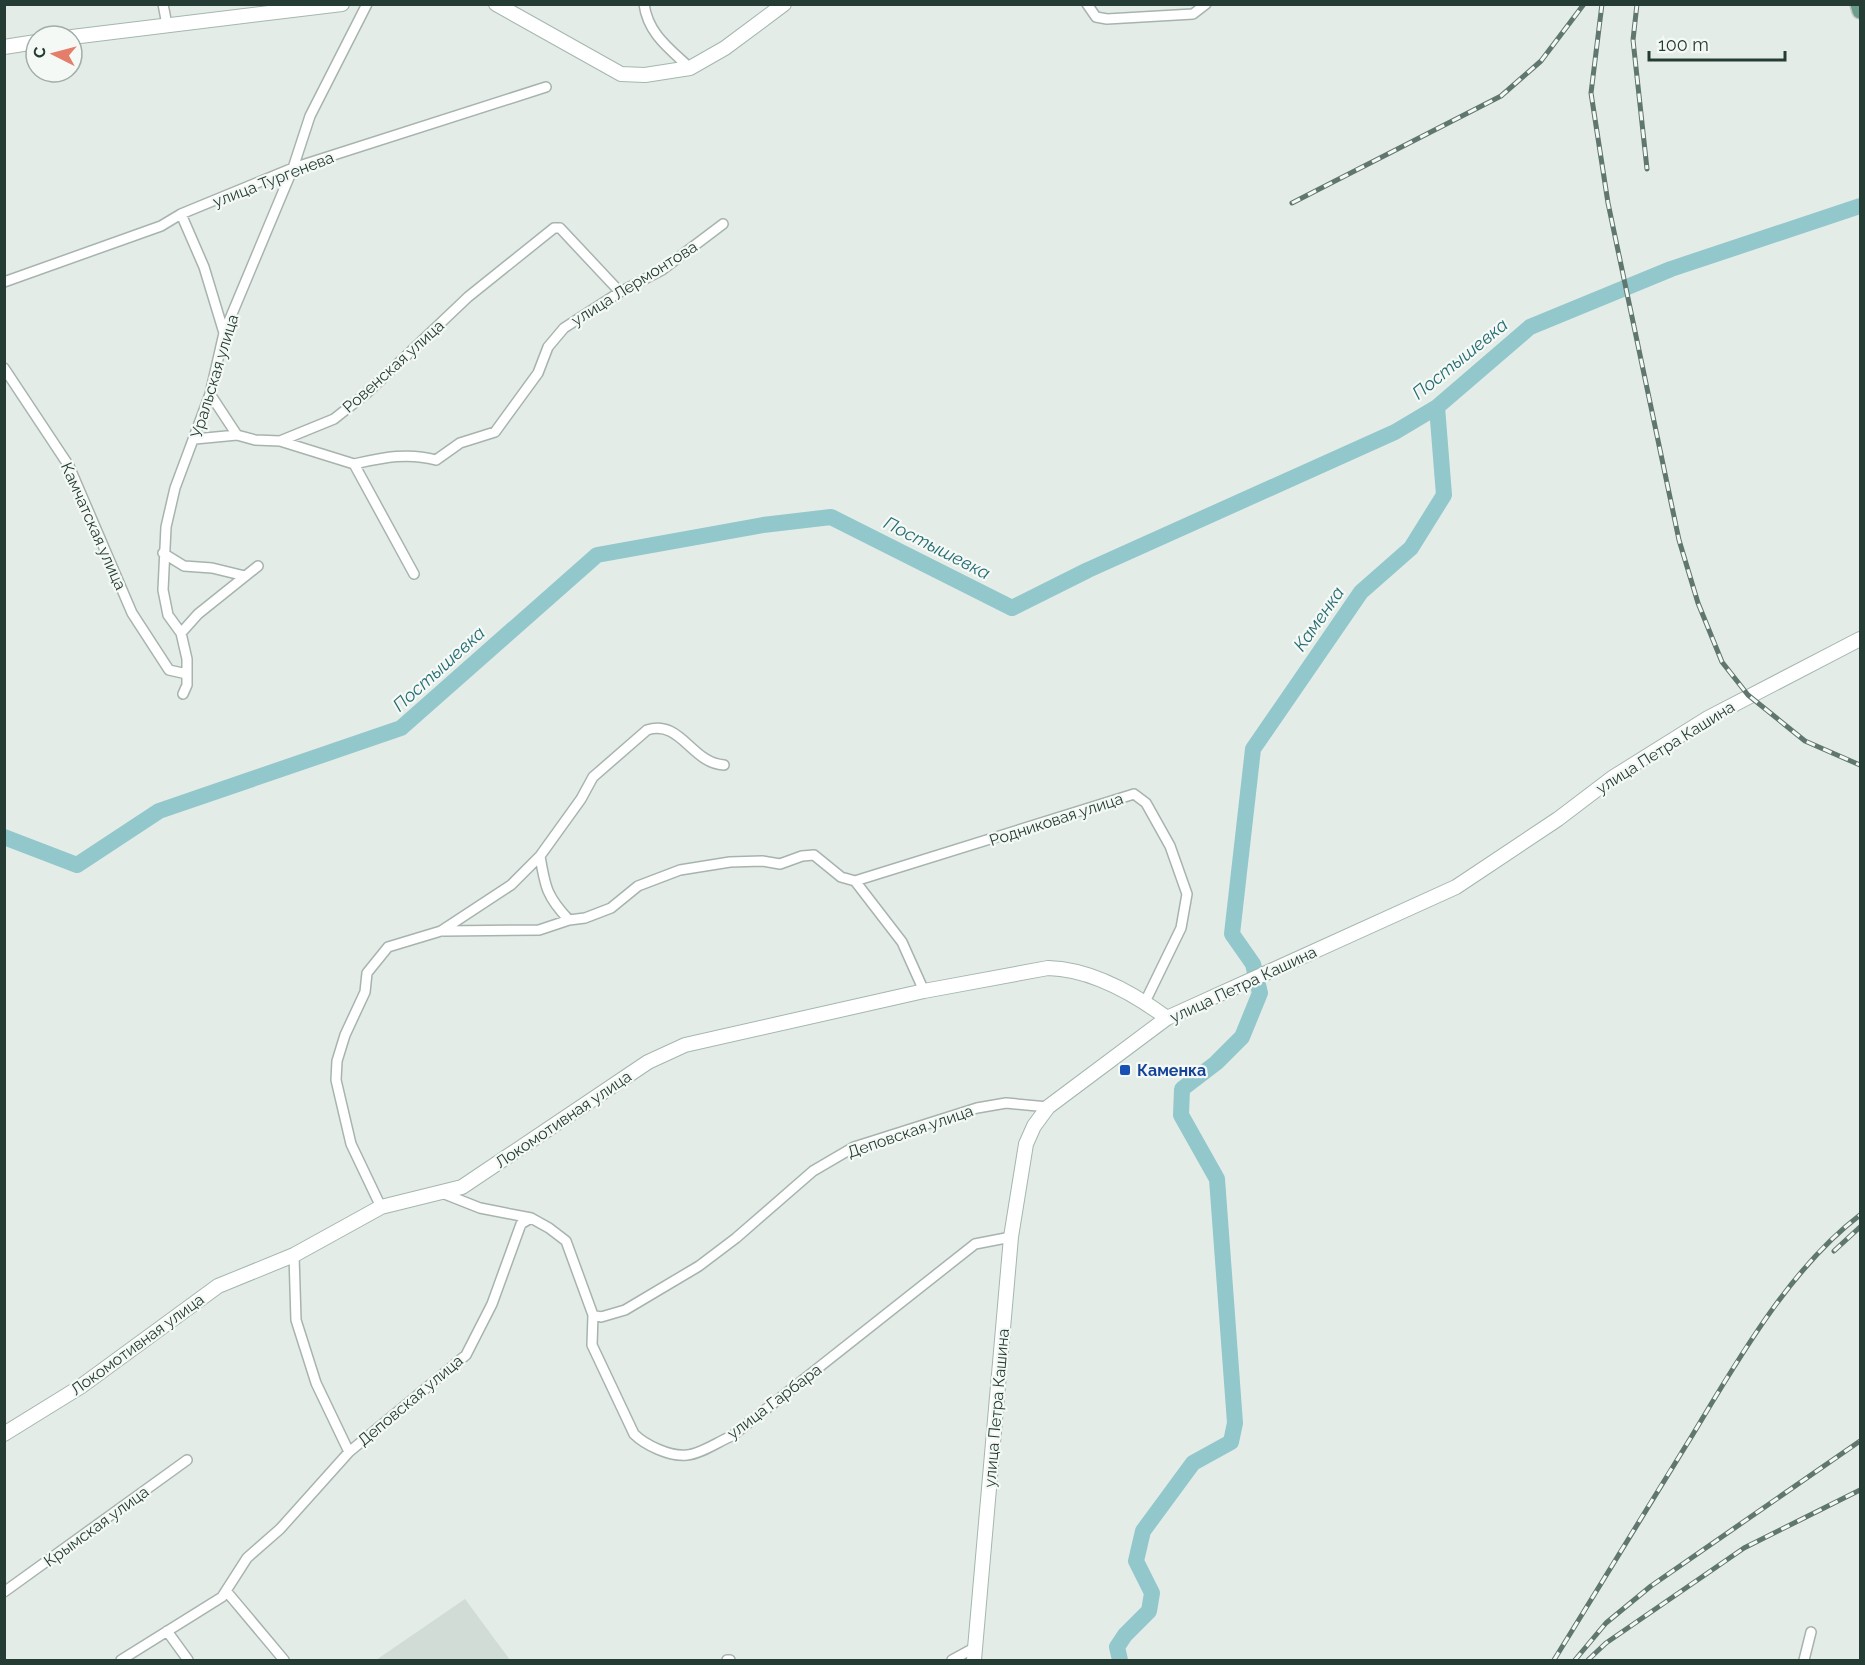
<svg xmlns="http://www.w3.org/2000/svg" width="1865" height="1665" viewBox="0 0 1865 1665" font-family="Raleway,sans-serif">
<style>
.built{fill:#d2dcd7}
.lines{fill:none;stroke-linecap:round;stroke-linejoin:round}
.river{stroke:#92c7cb;stroke-width:16}
.street-casing{stroke:#a7b4ae;stroke-width:12}
.secondary-casing{stroke:#a4b7ae;stroke-width:16}
.primary-casing{stroke:#c2c8c6;stroke-width:18}
.street{stroke:#fff;stroke-width:9}
.secondary{stroke:#fff;stroke-width:14}
.primary{stroke:#6d9d8c;stroke-width:15}
.rail-casing{stroke:#60776f;stroke-width:5}
.rail{stroke:#f4f9f6;stroke-width:3;stroke-dasharray:9;stroke-linecap:butt}
.transit-dot{fill:#1a4fb4;stroke:#f4f9f6;stroke-width:2}
.labels{text-anchor:middle;stroke-width:4.5;stroke-linejoin:round;paint-order:stroke}
.street-label{font-size:16px;fill:#253c34;stroke:#f4f9f6}
.transit-label{font-size:16px;font-weight:bold;fill:#164399;stroke:#f4f9f6;text-anchor:start}
.water-label{font-size:18px;font-style:italic;fill:#256c72;stroke:#f4f9f6}
</style>
<rect width="100%" height="100%" fill="#e4ece8"/>
<path class="built" d="M465,1599L510,1660H376Z"/>
<g class="lines">
<path class="river" d="M4,837L77,865L159,811L401,728L597,555L763,525L831,517L1012,608L1088,570L1395,432L1437,407L1530,327L1671,269L1860,206
M1120,1660L1117,1647L1125,1635L1149,1611L1152,1593L1136,1561L1143,1531L1193,1463L1231,1442L1235,1423L1217,1179L1181,1115L1182,1089L1216,1063L1242,1037L1260,993L1253,964L1232,934L1253,749L1361,592L1411,548L1444,495L1437,407"/>
<defs>
<path id="street" d="M163,4L167,25
M644,4C648,34 670,49 690,68
M1087,4L1096,17L1107,19L1193,14L1206,4
M181,214L204,267L224,333
M4,282L161,226L181,214L293,168L546,87
M4,368L69,466L132,613L169,670L187,674
M210,394L237,435L255,440L280,441L354,464L414,574
M195,439L237,435
M280,441L334,419L368,392L468,297L554,228H560L620,292
M354,464C382,458 407,452 436,460L460,443L495,432L538,373L548,347L564,328L620,292L662,270L723,224
M163,553L184,566L212,568L245,576
M181,633L198,614L258,566
M183,694L187,685V659L181,633L168,615L163,590L166,527L175,488L210,394L224,333L293,168L310,116L367,4
M540,856C545,887 547,897 569,920L585,918L611,908L638,886L680,870L730,862L762,861L780,864L802,856L814,855L841,877L855,881L1134,794L1146,803L1170,846L1187,894L1181,928L1145,1002
M855,881L902,942L924,991
M444,931L539,930L569,920
M442,1193L480,1208L531,1218L549,1228L566,1241L593,1315L601,1317L625,1310L699,1266L736,1238L813,1171L854,1147L977,1108L1006,1103L1048,1107
M381,1207L351,1144L336,1080L337,1061L345,1035L365,992L367,973L388,947L441,931L511,885L540,856L581,799L593,777L647,730C681,719 691,763 724,765
M294,1255L296,1320L316,1383L349,1452
M593,1315L592,1345L634,1434C645,1445 670,1457 687,1455C701,1454 719,1441 732,1436L975,1244L1011,1237
M4,1592L187,1460
M227,1592L284,1660
M167,1631L188,1660
M121,1660L222,1597L247,1558L280,1529L349,1452L466,1355L492,1304L521,1224L531,1218
M727,1660H730
M952,1660L974,1648
M1804,1660L1811,1632"/>
<path id="secondary" d="M496,4L621,74L645,75L690,68L725,48L784,4
M72,37L342,4
M4,47L36,42
M4,1434L80,1387L218,1286L294,1255L381,1207L462,1187L648,1062L685,1045L924,991L1048,968C1090,969 1133,993 1167,1018
M974,1660L1011,1237L1026,1144L1034,1126L1048,1107L1167,1018L1456,887L1558,819L1612,778L1708,718L1860,639"/>
<path id="primary" d="M1858,4L1860,11"/>
</defs>
<use href="#street" class="street-casing"/>
<use href="#secondary" class="secondary-casing"/>
<use href="#primary" class="primary-casing"/>
<use href="#street" class="street"/>
<use href="#secondary" class="secondary"/>
<use href="#primary" class="primary"/>
<defs>
<path id="rail" d="M1602,4L1591,93L1608,203L1679,540L1698,603L1722,662L1748,695L1805,741L1860,765
M1637,4L1633,40L1647,169
M1292,203L1501,96L1541,61L1584,4
M1834,1251L1860,1227
M1554,1660C1599,1587 1644,1513 1690,1439C1736,1363 1789,1269 1860,1215
M1575,1660L1606,1623L1651,1586L1860,1441
M1588,1660L1606,1643L1744,1548L1860,1490"/>
</defs>
<use href="#rail" class="rail-casing"/>
<use href="#rail" class="rail"/>
</g>
<rect class="transit-dot" x="1119" y="1064" width="12" height="12" rx="3"/>
<g class="labels">
<g class="street-label">
<text transform="translate(273 179) rotate(-21)" y="6">улица Тургенева</text>
<text transform="translate(634 283) rotate(-32)" y="6">улица Лермонтова</text>
<text transform="translate(393 366) rotate(-42)" y="6">Ровенская улица</text>
<text transform="translate(214 376) rotate(-73)" y="6">Уральская улица</text>
<text transform="translate(94 526) rotate(66)" y="6">Камчатская улица</text>
<text transform="translate(1665 747) rotate(-32)" y="6">улица Петра Кашина</text>
<text transform="translate(1056 819) rotate(-18)" y="6">Родниковая улица</text>
<text transform="translate(1243 984) rotate(-25)" y="6">улица Петра Кашина</text>
<text transform="translate(563 1119) rotate(-34)" y="6">Локомотивная улица</text>
<text transform="translate(910 1131) rotate(-19)" y="6">Деповская улица</text>
<text transform="translate(137 1344) rotate(-36)" y="6">Локомотивная улица</text>
<text transform="translate(410 1400) rotate(-40)" y="6">Деповская улица</text>
<text transform="translate(774 1401) rotate(-37)" y="6">улица Гарбара</text>
<text transform="translate(996 1408) rotate(-85)" y="6">улица Петра Кашина</text>
<text transform="translate(96 1526) rotate(-36)" y="6">Крымская улица</text>
</g>
<g class="transit-label">
<text x="1137" y="1076">Каменка</text>
</g>
<g class="water-label">
<text transform="translate(1460 359) rotate(-39)" y="6">Постышевка</text>
<text transform="translate(937 548) rotate(27)" y="6">Постышевка</text>
<text transform="translate(1319 619) rotate(-55)" y="6">Каменка</text>
<text transform="translate(439 669) rotate(-42)" y="6">Постышевка</text>
</g>
</g>
<rect width="1865" height="1665" fill="none" stroke="#253c34" stroke-width="12"/>
<g transform="translate(54 54) rotate(276)"><circle r="28" fill="#f4f9f6" stroke="#a1ada8" stroke-width="1.5"/>
<path d="M0-4.5L10 22L0 15L-10 22Z" fill="#e47e6b"/>
<text y="-9" font-size="16" font-weight="bold" text-anchor="middle" fill="#253c34">С</text>
</g>
<path d="M1649 51v9h136v-9" fill="none" stroke="#253c34" stroke-width="3"/>
<text x="1658" y="51" font-size="18" fill="#253c34" stroke="#f4f9f6" stroke-width="4.5" paint-order="stroke">100 m</text>
</svg>
